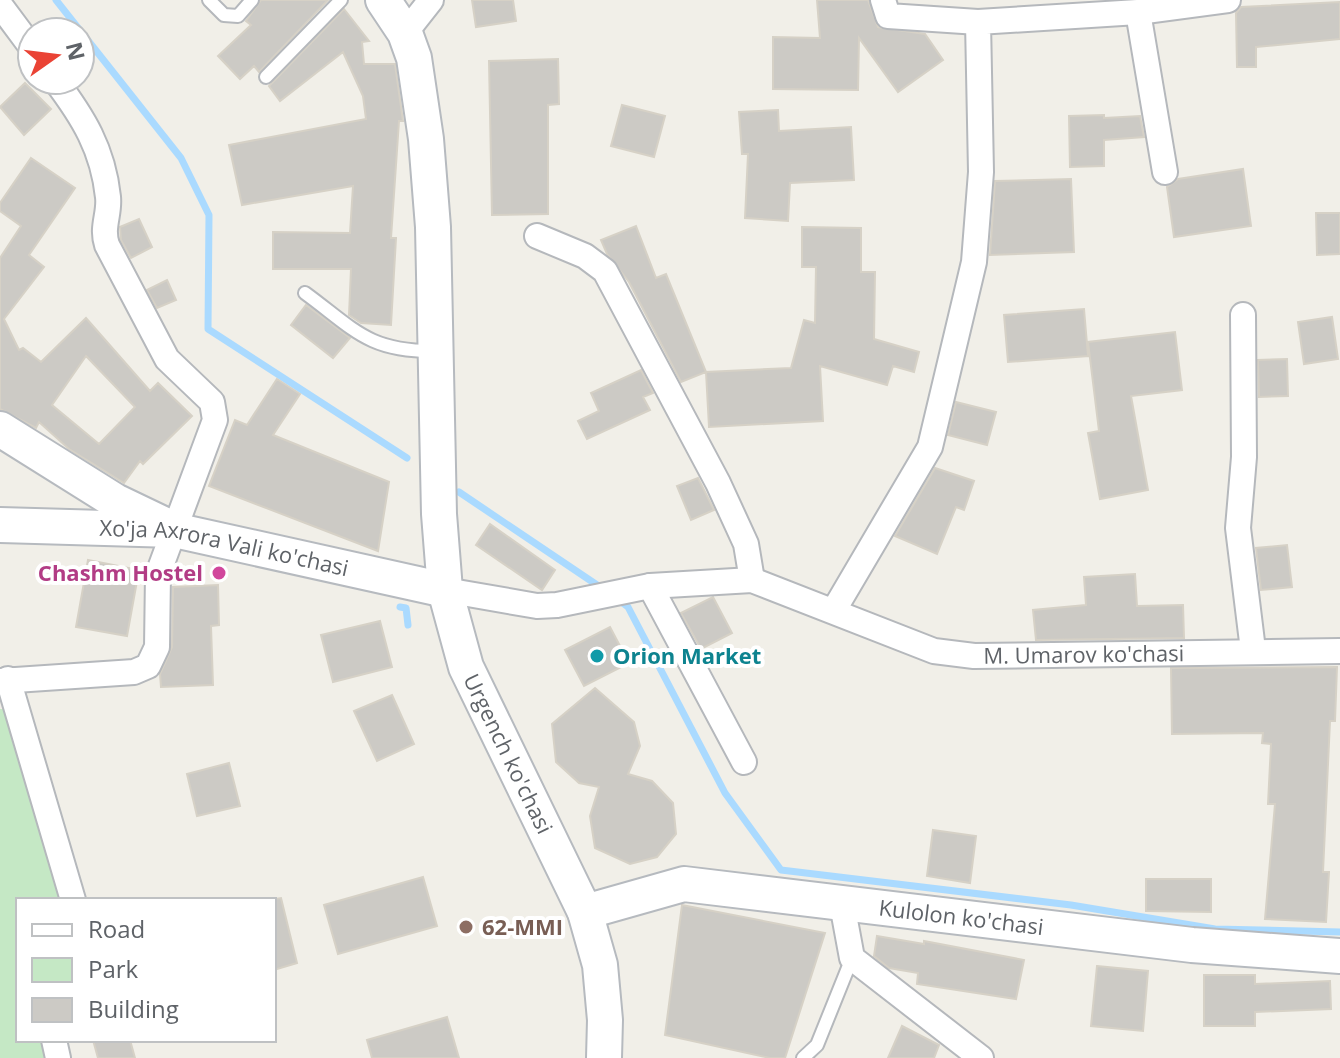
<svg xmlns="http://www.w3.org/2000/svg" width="1340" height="1058" viewBox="0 0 1340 1058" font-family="'Open Sans',sans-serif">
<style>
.green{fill:#c5e8c5}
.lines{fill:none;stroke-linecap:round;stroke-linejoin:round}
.stream{stroke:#aadaff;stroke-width:7}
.building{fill:#cccac5;stroke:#d6d1c6;stroke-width:2;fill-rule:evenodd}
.service-casing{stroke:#b5b8bc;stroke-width:16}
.minor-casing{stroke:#b5b8bc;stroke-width:28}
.secondary-casing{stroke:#b6babf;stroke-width:38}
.service{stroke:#fff;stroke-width:12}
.minor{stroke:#fff;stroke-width:24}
.secondary{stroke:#fff;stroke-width:34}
.hotel-dot{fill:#d1479c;stroke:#fff;stroke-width:3}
.culture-dot{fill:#0f9aa8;stroke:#fff;stroke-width:3}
.education-dot{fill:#8d6e63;stroke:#fff;stroke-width:3}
.labels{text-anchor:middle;stroke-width:8;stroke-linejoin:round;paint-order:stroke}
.street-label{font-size:22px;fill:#5f6368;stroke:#fff}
.hotel-label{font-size:22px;font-weight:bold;fill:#b23c85;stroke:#fff;text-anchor:end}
.culture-label{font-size:22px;font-weight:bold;fill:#0d838f;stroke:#fff;text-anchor:start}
.education-label{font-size:22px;font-weight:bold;fill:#785e54;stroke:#fff;text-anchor:start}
</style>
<rect width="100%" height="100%" fill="#f1efe8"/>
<path class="green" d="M0,709L19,710L73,900H18V1040H42L46,1058H0Z"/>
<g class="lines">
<path class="stream" d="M56,0L181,158L209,215L208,329L407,458
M459,492L603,589
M616,598L628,607L725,793L781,870L1071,905L1215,929L1340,932
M400,607L406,608L408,625"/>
</g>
<path class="building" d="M261,0H328L259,72L254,66L240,79L218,56L251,25L246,21Z
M472,0H513L516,21L476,27Z
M817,0H868L878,27L925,34L943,60L898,92L859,38L858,90L773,89V37L820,38Z
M1340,2V39L1256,47V67H1237L1236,13L1241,7Z
M344,9L369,41L362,42L364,64H395L403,121H399L391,238H396L391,325L361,323L349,315L351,269H273V232L350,233L353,186L242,205L229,145L366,119L363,96L343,52L280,101L269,86Z
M558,59L559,104L548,105V214L492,215L489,61Z
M25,83L51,109L24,135L0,107Z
M622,105L665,116L654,157L611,146Z
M778,110L779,131L851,127L854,180L790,183L788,221L745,218L748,154H742L739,112Z
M1104,115V118L1140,116L1144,137L1104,140V166L1070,167L1069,116Z
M31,158L75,188L29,255L44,267L4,319L19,350L23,348L41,362L86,318L150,391L158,383L192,416L143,464L140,461L124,483L69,449L39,422L36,428L0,409V258L21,226L0,211V203ZM86,356L135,407L99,444L52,405Z
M1243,169L1251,226L1174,237L1167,187L1178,179Z
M1071,179L1074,252L990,255L995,181Z
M1316,213H1340V254L1317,255Z
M139,219L152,247L131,258L121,240L120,227Z
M636,226L656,278L666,274L706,372L681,382L629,282L607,254L601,240Z
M802,227L861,228V272H875L874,339L919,352L914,372L893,366L887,385L820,366L823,421L709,427L706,372L791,368L804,320L815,323L816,267H802Z
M167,280L176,300L157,308L147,290Z
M306,305L350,338L333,358L291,325Z
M1084,309L1088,356L1008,362L1004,315Z
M1332,317L1338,359L1304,364L1298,322Z
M1175,332L1182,390L1131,396L1148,490L1100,499L1088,433L1099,431L1088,342Z
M1287,359L1288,396L1259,397L1258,360Z
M641,370L653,393L643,397L650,410L587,439L578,421L599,411L591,393Z
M277,379L300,394L273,435L389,482L378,551L209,486L235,420L247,425Z
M956,402L996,412L987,445L948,435Z
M935,468L974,481L964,510L956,507L937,554L895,536Z
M698,478L714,510L691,520L677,486Z
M490,524L555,570L542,590L476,545Z
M1287,545L1292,587L1261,590L1256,548Z
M88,560L139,570L127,636L76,627Z
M1135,574L1137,606L1183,605L1184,638L1036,640L1033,610L1086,605L1084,577Z
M218,585L219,625L211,626L213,685L161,687L160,674L172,647L173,587Z
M713,597L732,633L701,649L681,613Z
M380,621L392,667L333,682L321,635Z
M610,627L629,663L584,686L565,650Z
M1337,667L1335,721H1330L1323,872H1329L1326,922L1265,919L1275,804H1268L1271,744L1262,743L1263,733L1172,734L1171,668Z
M595,688L634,722L640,746L628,774L652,781L673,803L676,834L657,857L630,864L595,848L590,816L599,787L579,783L556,762L552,724Z
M392,695L414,744L377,761L354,711Z
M229,763L240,806L197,816L187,774Z
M933,830L976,836L970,883L927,876Z
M423,877L437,926L338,954L324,905Z
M1146,879H1211V912L1146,911Z
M281,898L297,963L274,970V899Z
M682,905L825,933L785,1058H770L665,1035Z
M877,936L924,944V941L1024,960L1016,999L917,984L918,973L889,968L874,956Z
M1097,966L1148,971L1143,1031L1091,1026Z
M1204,975H1255V984L1330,981L1331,1009L1255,1012V1026H1204Z
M447,1017L459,1058H372L367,1040Z
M902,1026L939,1045L934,1058H888Z
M93,1040H130L135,1058H98Z"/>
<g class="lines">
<defs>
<path id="service" d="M209,0L224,15L238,16L252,0
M266,77L341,0
M305,293C354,329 368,351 432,351
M803,1058L817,1045L852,958"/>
<g id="minor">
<path d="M883,0L888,16L978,22"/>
<path d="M0,5L32,48"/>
<path d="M1138,12L1165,172"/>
<path d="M405,33L431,0"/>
<path d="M537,236L585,256L605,271L718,483L746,544L752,580"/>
<path d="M1243,315L1244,457L1238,528L1253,650"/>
<path d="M650,586L744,762"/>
<path id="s1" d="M445,590L537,606L557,605L650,586L752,580L934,651L974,656L1340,651"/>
<path d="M834,610L930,447L974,262L981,172L978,22L1138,12L1228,0"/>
<path d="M8,679L73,900"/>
<path d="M0,681L134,672L148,666L157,647L158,574L215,420L212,402L167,359L107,245C101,227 110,214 108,197C103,149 83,117 55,80"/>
<path d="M842,904L852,958L981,1058"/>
<path d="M54,1040L58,1058"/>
</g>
<g id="secondary">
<path id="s2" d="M383,0L405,33L414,58L426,139L433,227L439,514L445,590L466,667L585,912L600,965L605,1020L604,1058"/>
<path d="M0,429L115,501L163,524"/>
<path id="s3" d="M0,525L174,530L445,590"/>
<path id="s4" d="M585,912L684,884L1192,945L1340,956"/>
</g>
</defs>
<use href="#service" class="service-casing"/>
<use href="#minor" class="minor-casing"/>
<use href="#secondary" class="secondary-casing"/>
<use href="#service" class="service"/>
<use href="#minor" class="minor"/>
<use href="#secondary" class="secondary"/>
</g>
<circle class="hotel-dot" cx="219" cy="573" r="8"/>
<circle class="culture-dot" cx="597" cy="656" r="8"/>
<circle class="education-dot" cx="466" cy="927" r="8"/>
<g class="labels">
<g class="street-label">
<text dy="8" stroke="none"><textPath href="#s3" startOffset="226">Xo'ja Axrora Vali ko'chasi</textPath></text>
<text dy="8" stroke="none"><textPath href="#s1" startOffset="656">M. Umarov ko'chasi</textPath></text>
<text dy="8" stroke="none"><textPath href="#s2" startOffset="776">Urgench ko'chasi</textPath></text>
<text dy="8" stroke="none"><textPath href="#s4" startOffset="382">Kulolon ko'chasi</textPath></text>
</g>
<g class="hotel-label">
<text x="203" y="581">Chashm Hostel</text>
</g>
<g class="culture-label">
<text x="613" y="664">Orion Market</text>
</g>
<g class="education-label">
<text x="482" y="935">62-MMI</text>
</g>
</g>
<rect x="16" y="898" width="260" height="144" fill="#ffffff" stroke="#bfc1c3" stroke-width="2"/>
<rect x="32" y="924" width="40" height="12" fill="#ffffff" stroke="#bfc1c3" stroke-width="2"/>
<text x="88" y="938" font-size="24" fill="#5f6368">Road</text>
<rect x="32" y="958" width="40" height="24" fill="#c5e8c5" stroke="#bfc1c3" stroke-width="2"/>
<text x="88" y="978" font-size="24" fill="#5f6368">Park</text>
<rect x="32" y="998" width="40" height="24" fill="#cccac5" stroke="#bfc1c3" stroke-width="2"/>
<text x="88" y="1018" font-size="24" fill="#5f6368">Building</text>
<g transform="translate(56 56) rotate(76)"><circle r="38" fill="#ffffff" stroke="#bfc1c3" stroke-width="2"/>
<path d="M0-6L14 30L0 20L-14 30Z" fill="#ea4335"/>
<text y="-12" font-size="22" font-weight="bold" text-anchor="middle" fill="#5f6368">N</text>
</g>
</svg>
